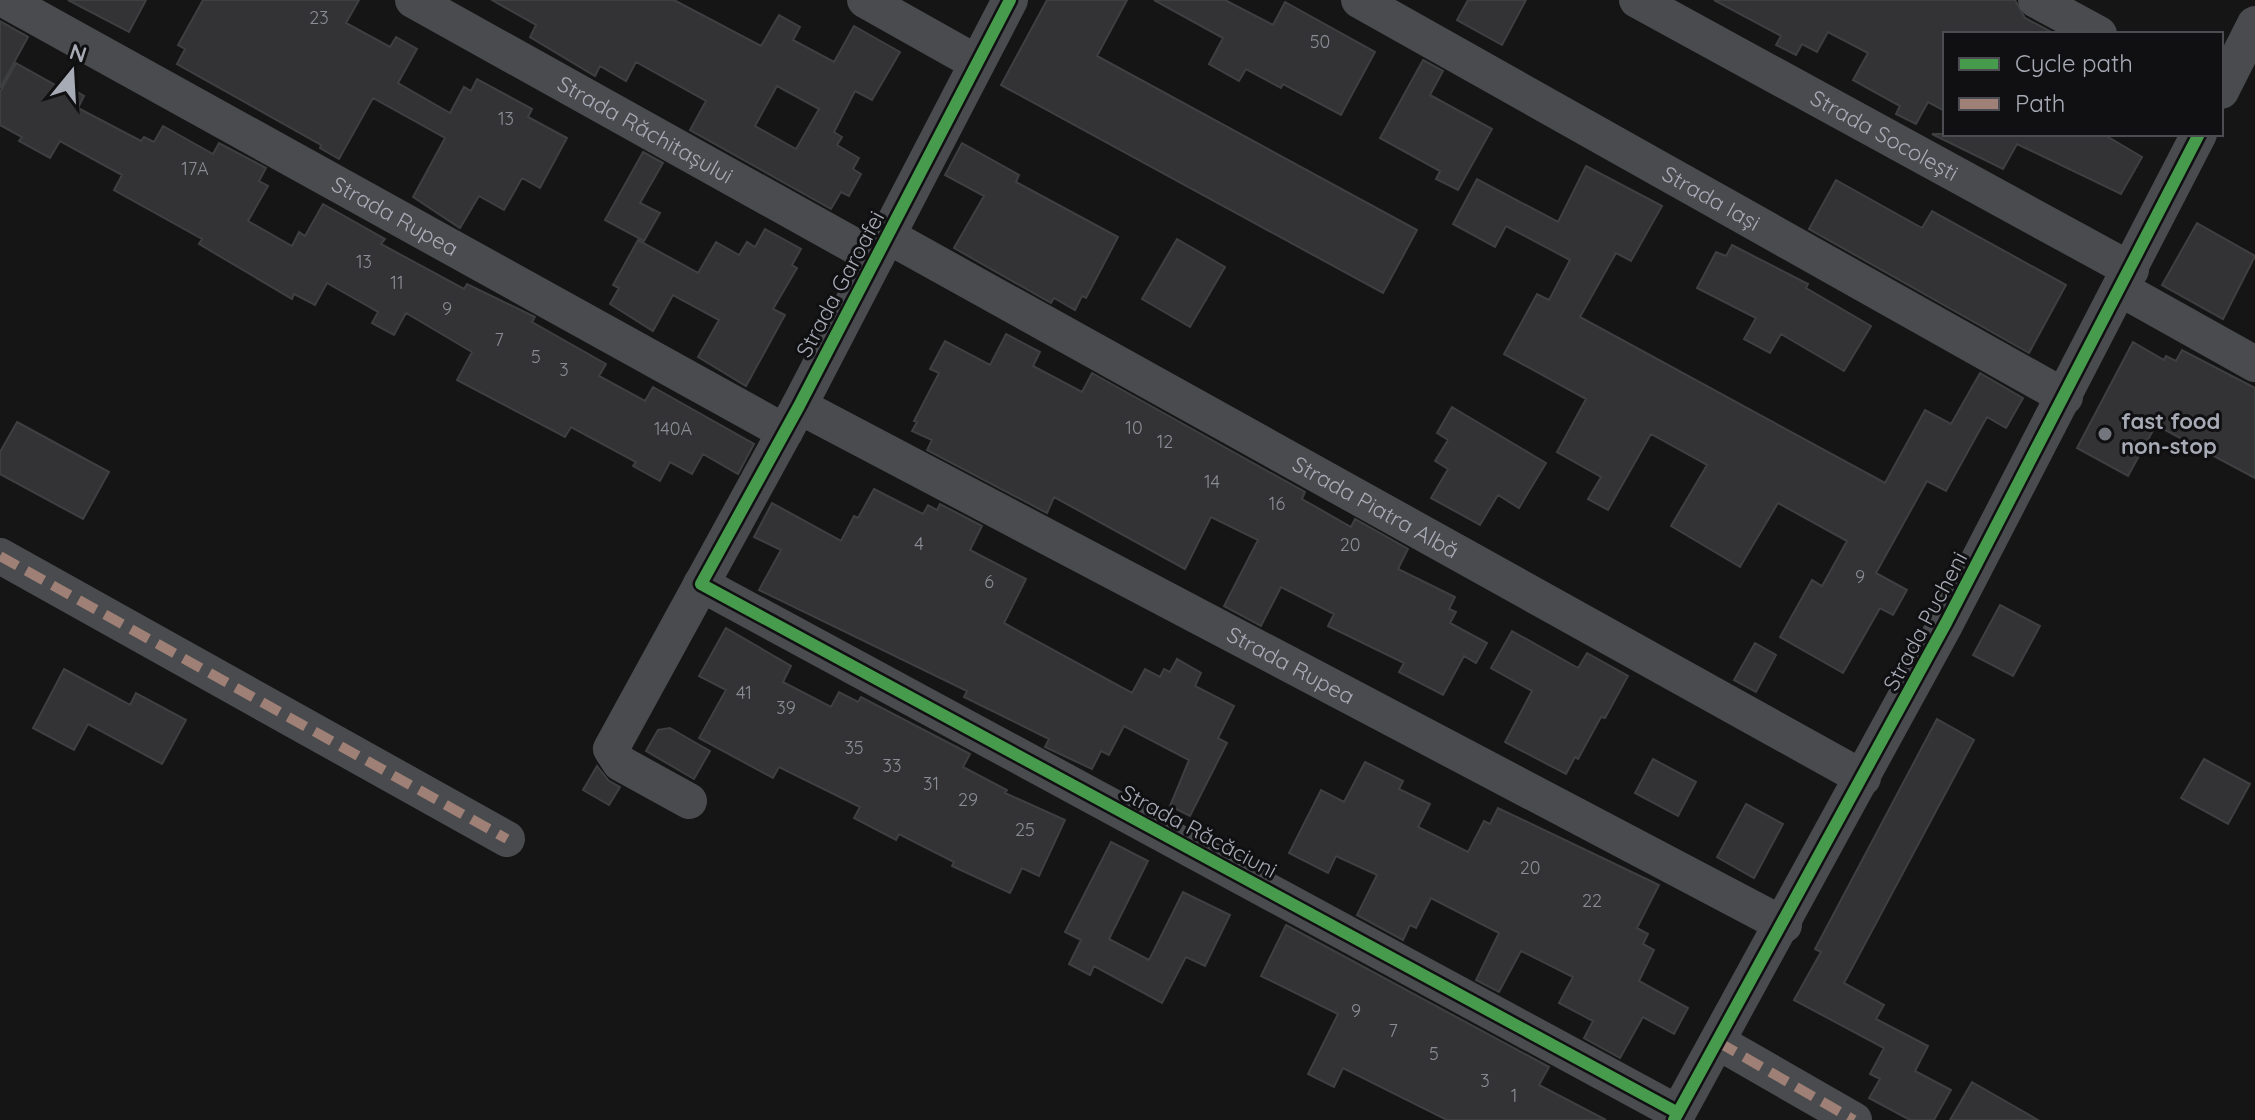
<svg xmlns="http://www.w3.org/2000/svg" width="2255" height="1120" viewBox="0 0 2255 1120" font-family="Quicksand,sans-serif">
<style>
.building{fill:#333335;stroke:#3e3f41;stroke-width:2;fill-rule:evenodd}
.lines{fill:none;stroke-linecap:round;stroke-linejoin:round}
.minor{stroke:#4a4b4e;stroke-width:36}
.quiet{stroke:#9e8076;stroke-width:10;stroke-dasharray:20 10;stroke-linecap:butt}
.cycleway-casing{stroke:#100f11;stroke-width:17}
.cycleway{stroke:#469c4c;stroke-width:12}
.poi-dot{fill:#74767e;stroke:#100f11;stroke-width:3}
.labels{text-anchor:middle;stroke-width:6;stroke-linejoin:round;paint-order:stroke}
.number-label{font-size:18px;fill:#8a8d96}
.street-label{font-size:22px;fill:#a7abb6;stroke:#100f11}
.poi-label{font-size:22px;font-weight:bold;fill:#a7abb6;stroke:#100f11;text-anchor:start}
</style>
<rect width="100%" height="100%" fill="#151515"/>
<path class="building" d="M68,0H146L129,32Z
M203,0H359L346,23L390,47L396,37L417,49L398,83L450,113L464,87L471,91L477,79L532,109L528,117L567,138L540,188L522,178L504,210L479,196L460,228L413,197L445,138L373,98L339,159L320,148L321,145L177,64L185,49L178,45Z
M492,0H674L761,46L779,15L800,27L793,40L834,62L854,26L900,52L872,100L855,91L834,132L842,137L837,145L859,158L853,169L861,174L849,196L841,192L831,209L690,130L706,101L636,62L626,81L600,66L595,76L530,37L536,25ZM777,86L819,109L796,149L755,126Z
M1047,0H1127L1097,56L1417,230L1383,293L1001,85Z
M1154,0H1225L1273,25L1285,2L1375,52L1341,115L1283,84L1281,88L1246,69L1239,81L1209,64L1223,38Z
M1468,0H1526L1502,45L1457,20Z
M1714,0H2015L2025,18L2055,34H1945V111L1928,102L1916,124L1896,114L1900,106L1853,80L1868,53L1828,32L1817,52L1802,44L1796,55L1776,45L1781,36Z
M0,21L28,37L0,88Z
M1423,60L1443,71L1430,95L1492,129L1458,190L1436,179L1440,171L1380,138Z
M16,63L59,87L61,83L84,96L78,108L141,141L144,137L154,142L163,126L213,154L219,143L266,168L259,181L268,186L248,221L292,246L299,232L305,236L323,204L385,239L381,244L464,289L467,284L535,317L532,322L606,364L599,376L645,401L653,387L754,444L738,474L703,454L692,474L670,462L660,481L633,466L636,462L571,427L565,437L457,380L472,352L406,313L394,335L372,323L378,312L327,283L315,305L294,294L292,299L199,244L202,239L114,190L122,175L60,141L50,158L19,141L22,137L0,125V92Z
M1932,134H2103L2142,157L2121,194L2017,144L2003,169Z
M962,143L1019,175L1016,182L1118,237L1086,298L1082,296L1075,310L1054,298L1051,303L954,248L984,196L945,175Z
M643,152L663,163L640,203L660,213L644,241L605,220Z
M1586,166L1662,206L1631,261L1616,253L1580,317L1885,483L1925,410L1951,424L1980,373L2023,398L2006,428L1987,417L1946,491L1927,481L1876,573L1907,590L1893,615L1880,608L1843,673L1780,637L1812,580L1822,586L1847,541L1778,503L1740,567L1671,526L1707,465L1651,434L1608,510L1588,499L1601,477L1557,452L1586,399L1504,354L1537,294L1549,300L1570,260L1506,226L1495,247L1453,224L1477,179L1558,222Z
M1836,180L1922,228L1932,211L2066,285L2029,353L1809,229Z
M2197,223L2255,256L2223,319L2162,285Z
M765,229L801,249L792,265L797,268L773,309L785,315L746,386L698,357L719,320L673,295L653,331L610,304L619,288L613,285L638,240L698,273L716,242L739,255L747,242L755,247Z
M1177,239L1225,267L1190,327L1142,299Z
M1732,245L1808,284L1806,288L1871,326L1844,371L1781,334L1770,353L1744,339L1756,318L1697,288L1716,252L1726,256Z
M1006,334L1040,352L1033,366L1082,392L1092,373L1305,492L1302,499L1351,527L1355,519L1408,549L1398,569L1455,597L1449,609L1456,612L1450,623L1487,643L1476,663L1464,656L1443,695L1399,672L1404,663L1328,626L1334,614L1281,587L1261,626L1224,606L1258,540L1211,517L1185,569L1054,497L1047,513L927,450L932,440L912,431L917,422L914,421L939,373L930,369L945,341L990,365Z
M2133,342L2164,360L2166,356L2176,361L2182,350L2255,388V478L2156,425L2128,476L2077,448Z
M1452,407L1546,463L1519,508L1498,495L1480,525L1431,498L1448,469L1435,461L1448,440L1437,433Z
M17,422L109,472L83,519L0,474V452Z
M874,489L923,514L928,505L937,510L940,504L982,526L970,550L1026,579L1004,623L1132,693L1145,669L1160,677L1164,669L1170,672L1177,659L1201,673L1195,686L1234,706L1218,738L1227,743L1190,816L1170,806L1189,760L1124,726L1109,755L1101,751L1092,769L1045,747L1049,739L964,697L967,691L759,590L781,550L754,537L772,503L841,541L854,516L858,518Z
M2000,605L2040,626L2013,676L1973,655Z
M726,628L791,666L783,682L831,707L839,692L858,702L861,697L970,754L963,767L1007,790L1005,793L1065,820L1039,876L1022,868L1010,893L952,866L954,862L899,834L896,840L854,818L860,807L779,767L773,778L699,738L726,690L699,676Z
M1512,631L1578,668L1587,653L1628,676L1605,718L1601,717L1578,759L1575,757L1566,774L1505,742L1532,691L1491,668Z
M1755,643L1776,655L1756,692L1734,680Z
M64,669L130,705L136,693L186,720L162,764L88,724L74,750L33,728Z
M1937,719L1974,740L1844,983L1884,1005L1876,1019L1928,1046L1915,1071L1951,1090L1934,1120H1910L1869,1098L1880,1079L1870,1074L1884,1048L1794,1000L1821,952L1815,949Z
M670,728L710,751L694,779L646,751L658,730Z
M1653,759L1696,782L1678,816L1635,793Z
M2204,759L2250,784L2228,824L2181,798Z
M1365,762L1403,781L1399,789L1430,804L1418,827L1468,852L1484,821L1490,824L1498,808L1659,885L1637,928L1648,934L1643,944L1654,950L1639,981L1688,1008L1674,1034L1643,1017L1620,1058L1584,1038L1593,1021L1559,1003L1573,977L1521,951L1499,992L1476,980L1499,933L1431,898L1416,928L1410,925L1403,940L1357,915L1377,875L1336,856L1328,873L1289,853L1321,790L1344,802Z
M597,766L609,781L620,787L609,805L583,790Z
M1746,804L1783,824L1754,878L1717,857Z
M1111,842L1148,861L1109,939L1149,960L1183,892L1230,915L1205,966L1186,957L1162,1003L1094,966L1090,975L1069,964L1081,940L1065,932Z
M1286,925L1549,1067L1539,1085L1606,1120H1447L1343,1068L1334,1087L1308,1074L1338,1014L1261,976Z
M1972,1082L2038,1120H1950Z"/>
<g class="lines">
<g class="minor">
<path id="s1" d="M5,0L785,432"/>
<path id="s2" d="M413,0L876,258"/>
<path d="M865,0L977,63"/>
<path id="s3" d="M1359,0L2065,397"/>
<path id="s4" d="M1637,0L2131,270"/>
<path d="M2036,0L2099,34"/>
<path d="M2221,91L2255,24"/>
<path id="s5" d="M888,236L1863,778"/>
<path d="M2121,289L2255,364"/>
<path id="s6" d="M799,406L1784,925"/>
<path d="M0,556L507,839"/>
<path d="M701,584L1678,1113"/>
<path d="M689,801L620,763L611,749L799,406L1010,0"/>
<path d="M1718,1042L1854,1120"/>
<path d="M1674,1120L1946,623L2199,134"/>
</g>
<path class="quiet" d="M0,556L507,839
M1718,1042L1854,1120"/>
<defs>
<path id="cycleway" d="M1010,0L799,406L701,584L1678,1113
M1674,1120L1946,623L2199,134"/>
</defs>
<use href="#cycleway" class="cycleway-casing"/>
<use href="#cycleway" class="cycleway"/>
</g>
<circle class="poi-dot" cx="2105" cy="434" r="8"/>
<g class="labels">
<g class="number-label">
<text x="319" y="24">23</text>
<text x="1320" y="48">50</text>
<text x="506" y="125">13</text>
<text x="195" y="175">17A</text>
<text x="364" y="268">13</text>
<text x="397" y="289">11</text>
<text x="447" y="315">9</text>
<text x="499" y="346">7</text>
<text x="536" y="363">5</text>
<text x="564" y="376">3</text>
<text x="1134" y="434">10</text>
<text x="673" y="435">140A</text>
<text x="1165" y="448">12</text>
<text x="1212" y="488">14</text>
<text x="1277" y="510">16</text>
<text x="919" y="550">4</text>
<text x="1350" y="551">20</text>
<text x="1860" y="583">9</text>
<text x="989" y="588">6</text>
<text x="744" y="699">41</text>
<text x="786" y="714">39</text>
<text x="854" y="754">35</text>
<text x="892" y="772">33</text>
<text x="931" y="790">31</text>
<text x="968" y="806">29</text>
<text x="1025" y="836">25</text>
<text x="1530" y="874">20</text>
<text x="1592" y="907">22</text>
<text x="1356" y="1017">9</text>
<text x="1393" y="1037">7</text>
<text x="1434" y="1060">5</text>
<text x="1485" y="1087">3</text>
<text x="1514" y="1102">1</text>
</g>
<g class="street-label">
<text dy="8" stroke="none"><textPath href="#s2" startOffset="266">Strada Răchitașului</textPath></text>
<text dy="8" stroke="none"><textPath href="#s4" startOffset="282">Strada Socolești</textPath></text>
<text dy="8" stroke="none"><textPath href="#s3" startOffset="404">Strada Iași</textPath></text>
<text dy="8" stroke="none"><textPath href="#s1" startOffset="446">Strada Rupea</textPath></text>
<text transform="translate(840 284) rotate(-62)" y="8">Strada Garoafei</text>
<text dy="8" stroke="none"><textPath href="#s5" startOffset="558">Strada Piatra Albă</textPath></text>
<text transform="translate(1925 621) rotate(-62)" y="8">Strada Pucheni</text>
<text dy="8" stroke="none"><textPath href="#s6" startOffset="556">Strada Rupea</textPath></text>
<text transform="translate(1199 831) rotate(28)" y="8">Strada Răcăciuni</text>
</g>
<g class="poi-label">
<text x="2121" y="429">fast food<tspan x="2121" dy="25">non-stop</tspan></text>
</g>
</g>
<rect x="1943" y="32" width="280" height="104" fill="#100f11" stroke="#4c4d53" stroke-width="2"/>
<rect x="1959" y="58" width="40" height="12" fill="#469c4c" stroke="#4c4d53" stroke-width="2"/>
<text x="2015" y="72" font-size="24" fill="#a7abb6">Cycle path</text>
<rect x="1959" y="98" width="40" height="12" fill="#9e8076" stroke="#4c4d53" stroke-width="2"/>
<text x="2015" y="112" font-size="24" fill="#a7abb6">Path</text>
<g transform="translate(72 72) rotate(18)" stroke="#100f11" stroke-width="6" paint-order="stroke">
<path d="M0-6L14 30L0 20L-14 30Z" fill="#a7abb6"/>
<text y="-12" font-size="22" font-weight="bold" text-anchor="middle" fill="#a7abb6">N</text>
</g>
</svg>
